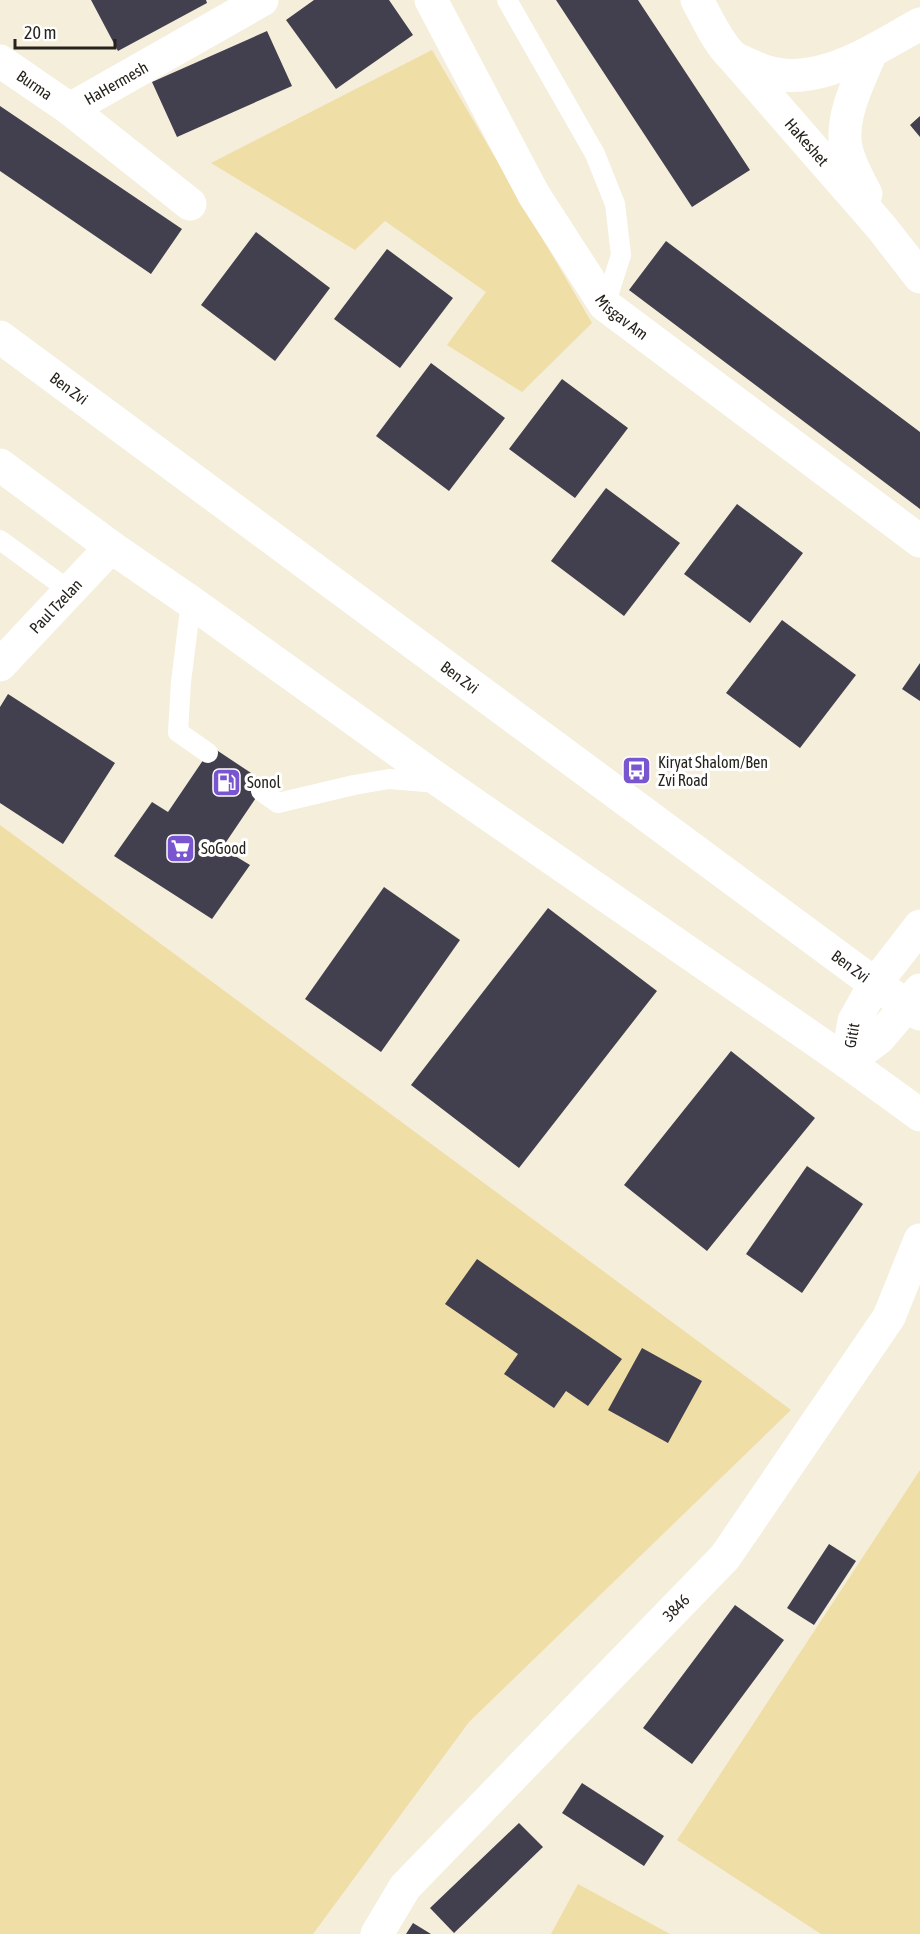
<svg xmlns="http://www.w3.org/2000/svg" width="920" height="1934" viewBox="0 0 920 1934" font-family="'Asap Condensed',sans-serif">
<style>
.green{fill:#f0dea7}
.building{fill:#423f4e}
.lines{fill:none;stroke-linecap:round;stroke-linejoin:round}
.lane{stroke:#fff;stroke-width:20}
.street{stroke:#fff;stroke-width:33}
.secondary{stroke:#fff;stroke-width:33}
.labels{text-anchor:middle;stroke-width:6;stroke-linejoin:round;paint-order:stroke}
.street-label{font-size:16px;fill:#26231d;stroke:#fff}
.poi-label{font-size:16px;fill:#26231d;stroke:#fff;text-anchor:start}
</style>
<rect width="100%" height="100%" fill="#f4eedb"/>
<path class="green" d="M432,50L592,323L522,392L447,345L486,292L385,221L355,250L211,163Z
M0,825L791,1410L469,1722L313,1934H0Z
M920,1470V1934H821L677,1840Z
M578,1884L670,1934H551Z"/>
<path class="building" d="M91,0H206L207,3L118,51Z
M314,0H389L413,35L336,89L286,20Z
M556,0H638L750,170L692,207Z
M267,31L292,86L177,137L152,82Z
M0,106L182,229L151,274L0,171Z
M920,116V137L910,125Z
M256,232L330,288L275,361L201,305Z
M666,241L920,432V509L629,290Z
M387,249L453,298L400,368L334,319Z
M431,363L505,418L449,491L376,436Z
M562,379L628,428L575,498L509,449Z
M606,488L680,543L624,616L551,561Z
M737,504L803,553L750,623L684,574Z
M782,620L856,675L800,748L726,693Z
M920,663V701L902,689Z
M8,694L115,763L63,844L0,803V707Z
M212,747L266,783L222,848L250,865L212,919L114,856L152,802L168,812Z
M384,887L460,940L381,1052L305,999Z
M548,908L657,991L519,1168L411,1085Z
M731,1051L815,1118L707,1251L624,1185Z
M807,1166L863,1204L802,1293L746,1254Z
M477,1259L622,1359L588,1406L566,1391L554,1408L504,1374L518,1354L445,1304Z
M642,1348L702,1381L668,1443L608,1410Z
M829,1544L856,1561L814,1625L787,1608Z
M735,1605L784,1640L692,1764L643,1728Z
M582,1783L664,1836L644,1866L562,1813Z
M519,1823L543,1847L454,1933L430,1908Z
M413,1923L431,1934H406Z"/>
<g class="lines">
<path class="lane" d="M507,0L595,154L615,204L621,255L605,305
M0,540L70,591
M191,602L181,682L178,732L208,753
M261,791L278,803L354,785L389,779L438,783"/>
<g class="street">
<path id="s1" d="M431,0L534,195L605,305L920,541"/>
<path id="s2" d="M0,61L70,109"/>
<path id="s3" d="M190,204L70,109L262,0"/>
<path id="s4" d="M0,665L111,547"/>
<path id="s5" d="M377,1934L405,1887L725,1557L889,1317L920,1240"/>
</g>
<g class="secondary">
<path d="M697,0C707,18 717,41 731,55C736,60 745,63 752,66C809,95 871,51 920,24"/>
<path id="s6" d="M732,56L882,228L920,277"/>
<path d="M866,194C858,178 847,160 845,141C843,110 860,80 871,52"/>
<path id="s7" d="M0,337L875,984L920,1014"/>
<path d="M0,465L111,547L191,602L443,783L847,1062L920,1115"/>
<path id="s8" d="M847,1062L854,1021L875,984L920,926"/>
<path d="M847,1062L879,1038L920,990"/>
</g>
</g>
<defs>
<symbol id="bus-square" viewBox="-11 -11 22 22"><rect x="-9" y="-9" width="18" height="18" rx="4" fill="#7955cf" stroke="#fff"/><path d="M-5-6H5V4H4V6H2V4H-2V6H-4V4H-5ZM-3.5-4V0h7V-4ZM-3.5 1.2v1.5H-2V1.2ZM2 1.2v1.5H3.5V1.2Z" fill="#fff"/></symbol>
<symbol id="fuel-square" viewBox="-11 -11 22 22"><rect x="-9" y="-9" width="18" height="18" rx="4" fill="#7955cf" stroke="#fff"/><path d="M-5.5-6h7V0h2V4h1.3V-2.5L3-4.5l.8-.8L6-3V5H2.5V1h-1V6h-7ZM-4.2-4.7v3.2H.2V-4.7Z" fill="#fff"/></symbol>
<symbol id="supermarket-square" viewBox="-11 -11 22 22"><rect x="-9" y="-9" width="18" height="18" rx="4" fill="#7955cf" stroke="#fff"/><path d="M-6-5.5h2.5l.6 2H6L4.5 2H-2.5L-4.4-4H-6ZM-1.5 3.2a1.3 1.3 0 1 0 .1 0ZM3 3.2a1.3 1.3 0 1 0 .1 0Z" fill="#fff"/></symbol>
</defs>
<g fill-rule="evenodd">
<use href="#bus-square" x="620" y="754" width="33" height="33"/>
<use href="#fuel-square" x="210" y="766" width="33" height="33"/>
<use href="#supermarket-square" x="164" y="832" width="33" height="33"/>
</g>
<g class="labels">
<g class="street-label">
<text dy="6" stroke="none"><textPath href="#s3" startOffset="206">HaHermesh</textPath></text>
<text dy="6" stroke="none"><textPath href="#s2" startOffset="42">Burma</textPath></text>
<text dy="6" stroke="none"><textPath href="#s6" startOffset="114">HaKeshet</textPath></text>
<text dy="6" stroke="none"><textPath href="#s1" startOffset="372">Misgav Am</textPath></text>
<text dy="6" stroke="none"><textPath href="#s7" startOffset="86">Ben Zvi</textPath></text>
<text dy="6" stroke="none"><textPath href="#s4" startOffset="81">Paul Tzelan</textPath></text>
<text dy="6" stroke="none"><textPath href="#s7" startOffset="572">Ben Zvi</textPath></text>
<text dy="6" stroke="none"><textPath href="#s7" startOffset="1058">Ben Zvi</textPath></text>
<text dy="6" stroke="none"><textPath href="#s8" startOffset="27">Gitit</textPath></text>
<text dy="6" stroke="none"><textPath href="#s5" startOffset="444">3846</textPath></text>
</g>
<g class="poi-label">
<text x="658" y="768">Kiryat Shalom/Ben<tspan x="658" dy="18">Zvi Road</tspan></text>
<text x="247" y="788">Sonol</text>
<text x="201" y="854">SoGood</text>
</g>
</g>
<path d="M15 39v9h100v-9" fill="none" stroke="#26231d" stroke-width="3"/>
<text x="24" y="39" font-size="18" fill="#26231d" stroke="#ffffff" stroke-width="4.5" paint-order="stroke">20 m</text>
</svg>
